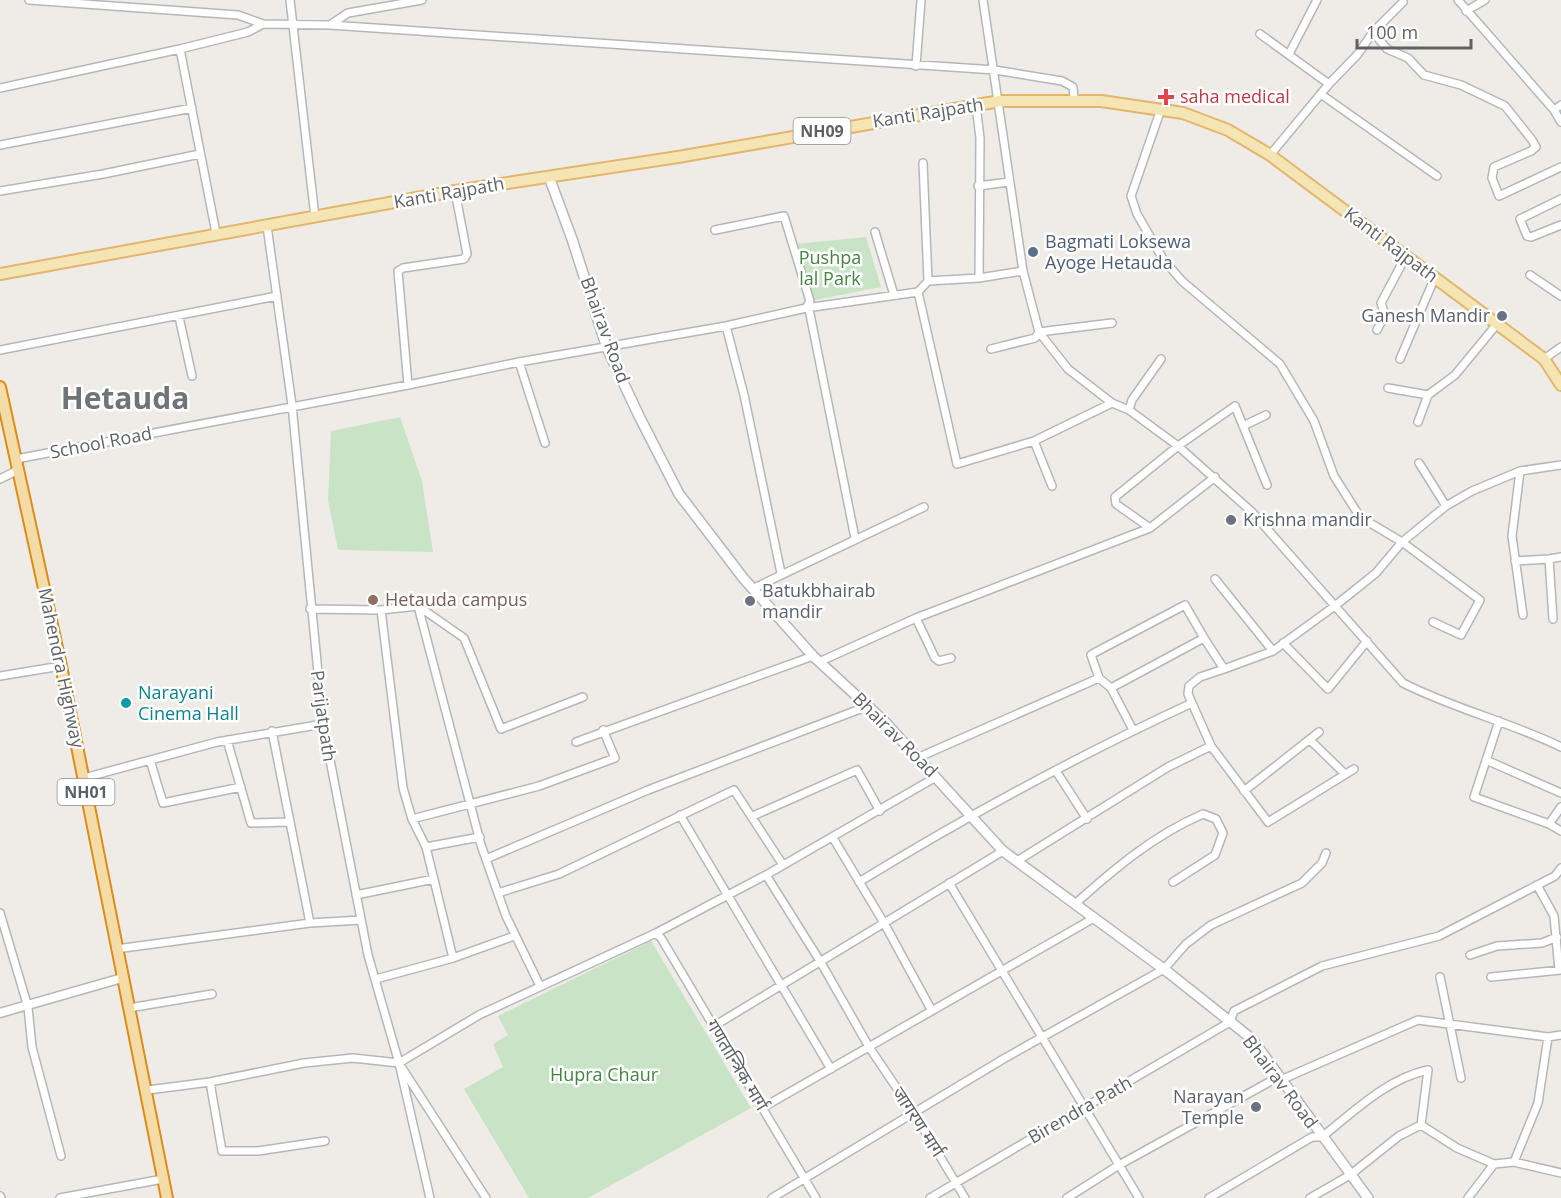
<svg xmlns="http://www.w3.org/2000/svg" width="1561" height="1198" viewBox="0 0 1561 1198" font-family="'Open Sans','Noto Sans Devanagari',sans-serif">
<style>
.green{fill:#c9e3c6}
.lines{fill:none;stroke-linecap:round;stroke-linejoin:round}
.minor-casing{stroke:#b4b7ba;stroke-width:10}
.tertiary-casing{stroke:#b4b7ba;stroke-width:11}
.secondary-casing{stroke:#b3b6ba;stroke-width:12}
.primary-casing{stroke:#e2b66c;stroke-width:14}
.trunk-casing{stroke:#dc8d19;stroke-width:14}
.minor{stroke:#fff;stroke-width:7}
.tertiary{stroke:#fff;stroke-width:8}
.secondary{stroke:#fff;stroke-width:9}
.primary{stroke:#f6e5b4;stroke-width:10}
.trunk{stroke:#f4dca8;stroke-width:10}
.health-dot{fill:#e0444e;stroke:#fff;stroke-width:2}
.service-dot{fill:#5c6f8a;stroke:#fff;stroke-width:2}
.worship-dot{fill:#6b7280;stroke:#fff;stroke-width:2}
.education-dot{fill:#8d6e63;stroke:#fff;stroke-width:2}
.culture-dot{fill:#0f9aa8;stroke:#fff;stroke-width:2}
.labels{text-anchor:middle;stroke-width:5;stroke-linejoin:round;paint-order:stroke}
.shield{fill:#fff;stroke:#8e9193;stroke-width:1.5}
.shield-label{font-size:16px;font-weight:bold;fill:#5e6265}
.health-label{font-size:18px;fill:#be3a42;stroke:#fff;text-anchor:start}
.street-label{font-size:18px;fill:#5e6265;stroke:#fff}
.service-label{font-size:18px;fill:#4e5e75;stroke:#fff;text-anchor:start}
.park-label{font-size:18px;fill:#438340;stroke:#fff}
.worship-label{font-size:18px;fill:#5b616d;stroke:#fff;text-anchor:end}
.education-label{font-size:18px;fill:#785e54;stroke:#fff;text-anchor:start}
.culture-label{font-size:18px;fill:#0d838f;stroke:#fff;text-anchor:start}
.town-label{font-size:30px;font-weight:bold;fill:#6f7477;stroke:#fff}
</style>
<rect width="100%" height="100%" fill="#efece7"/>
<path class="green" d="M866,237L881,287L810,301L795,244Z
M400,417L422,481L433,552L338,550L328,500L331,431Z
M651,941L751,1108L588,1198H529L464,1089L503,1067L493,1044L508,1035L498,1016Z"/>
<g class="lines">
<defs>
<path id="minor" d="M29,0L238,15L263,24
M290,0L315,217
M983,0L1023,271L1039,332L1068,369L1112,403L1129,410L1178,446L1252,512L1403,683C1454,709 1510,722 1561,747
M1458,0L1554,110
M1466,11L1485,0
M330,25L995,70L1062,81L1073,87L1074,99
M1373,32L1387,49L1408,58L1424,75L1461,85L1505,106L1532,140L1536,147L1531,151L1494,167L1492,178L1499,196L1561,167
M1260,34L1329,84
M180,49L216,233
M1289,54L1317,0
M916,66L921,0
M0,88L180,49L248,32L263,24L330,25L348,13L422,0
M1322,95L1437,176
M976,105L980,138L979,278
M1561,105L1554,110L1561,122
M1161,109L1131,196L1137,214L1163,259L1182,281L1280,364L1314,421L1334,476L1360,517L1402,542L1480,600L1461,635L1433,622
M0,145L192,108
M1270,155L1329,84L1358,54L1373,32L1403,2
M923,163L928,281
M978,186L1009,182
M0,191L103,174L200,154
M1561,199L1520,219L1527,236L1531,237L1561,225
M267,226L292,405L323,724L368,955L399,1063L430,1198
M715,230L784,216L810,301L806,308
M875,232L894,295
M1530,275L1561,296
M918,292L957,464L1034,441L1112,403
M809,309L855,538
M179,317L192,376
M726,326L744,395L781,573
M1377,330L1385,315L1381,303L1406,256
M991,349L1035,338L1039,332L1112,323
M0,350L277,296
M1400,359L1435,277
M1544,359L1561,347
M519,362L545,443
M408,385L398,271L403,268L464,259L467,254L455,191
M1388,388L1428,395
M1129,410L1132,400L1161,359
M1418,422L1428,395L1455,375L1497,324
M1243,426L1266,415
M1034,441L1052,486
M16,459L408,385L519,362L726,326L806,308L918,292L928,281L979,278L1023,271
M1419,463L1446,506
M1520,471L1512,536L1523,615
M0,479L18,470
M1150,528L1116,504L1115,497L1178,446L1235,406L1267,485
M1549,559L1561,557
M1515,561L1549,559L1553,619
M1215,579L1273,651
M752,589L924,507
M418,606L481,845L506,916L540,986
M310,609L381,610L418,606L464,638L501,729L583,697
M381,610L403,788L412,819L426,847L453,958
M916,618L935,658L939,661L951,658
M1283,643L1328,689L1367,641
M819,662L916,618L1150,528L1215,477
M1224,669L1200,677L1189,686L1188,694L1211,746L1268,822L1354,769
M0,676L61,666
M1099,678L1111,688L1204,638L1224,669L1273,651L1336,605L1376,573L1402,542L1446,506L1472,491L1520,471L1561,465
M1111,688L1133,730
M1499,721L1474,797L1549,824L1561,831
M272,731L310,923
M227,740L251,823L288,822
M1310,740L1345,774
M576,742L813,656
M917,758L1099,678L1091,655L1094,653L1185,605L1204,638
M150,760L163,803L241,787
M1486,760L1561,793
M1056,771L1087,819
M84,778L217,742L323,724
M1244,791L1319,732
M680,815L831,1069
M753,816L857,770L880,811
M412,819L539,786L615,758L603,730
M1549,824L1561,807
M833,838L884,923L932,1011
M426,847L480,837
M486,859L648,790L868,706
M1017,861L1168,767L1211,746
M766,875L820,961L869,1047L915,1115L965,1198
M859,882C967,816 1077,756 1192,703
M949,883L1139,1198
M1537,885L1554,916L1559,970
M498,893L559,874L734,790L783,865
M356,895L434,879
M1075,904C1114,869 1154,835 1203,814L1216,819L1223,833L1215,855L1173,882
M0,913L28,1007L32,1047L61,1156
M656,933L661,938L816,1198
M116,949L310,923L361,920
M1470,955L1497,946L1542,943L1557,937
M1440,977L1461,1078
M1491,977L1561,970
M376,979L453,958L514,936
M129,1008L212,994
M714,1026L1003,851
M402,1068L486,1198
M210,1082L222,1151H258L325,1141
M148,1090L210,1082L304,1063L353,1058L399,1063L479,1015L656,933L766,875L936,777
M762,1108L1094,918
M1514,1162L1538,1103L1548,1037
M0,1196L1,1198
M60,1198L163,1179
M772,1198L1005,1058L1164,969L1186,944L1211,925L1302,883L1322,863L1326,853
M930,1198L1230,1022L1234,1011L1322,966L1439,936L1555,876L1561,868
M1067,1198L1119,1165L1271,1081L1283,1079L1418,1020L1548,1037L1561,1035
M1209,1198L1312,1137H1322C1353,1112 1388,1078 1428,1070L1421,1125
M1310,1198L1350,1175L1399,1136L1421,1125L1457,1148L1494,1164
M1468,1198L1494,1164L1514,1162L1561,1173"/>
<path id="tertiary" d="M0,1013L122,978"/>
<path id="secondary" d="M549,177L572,239L607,348L639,416L679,494L744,579L813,656L884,721L1003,851L1169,973L1252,1039L1368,1198"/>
<path id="primary" d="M0,274L455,191L678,157L1000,101H1101L1183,113L1228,130L1270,155L1544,359L1561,385"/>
<path id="trunk" d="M0,387L61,666L167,1198"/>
</defs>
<use href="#minor" class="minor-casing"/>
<use href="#tertiary" class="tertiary-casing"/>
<use href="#secondary" class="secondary-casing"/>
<use href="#primary" class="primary-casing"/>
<use href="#trunk" class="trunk-casing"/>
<use href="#minor" class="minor"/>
<use href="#tertiary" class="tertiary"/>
<use href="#secondary" class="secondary"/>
<use href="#primary" class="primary"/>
<use href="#trunk" class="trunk"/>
</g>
<path class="health-dot" d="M1163 88h6v6h6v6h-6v6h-6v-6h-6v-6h6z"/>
<circle class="service-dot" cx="1033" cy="252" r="6"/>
<g class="worship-dot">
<circle cx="1502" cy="316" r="6"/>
<circle cx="1231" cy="520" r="6"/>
<circle cx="750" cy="601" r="6"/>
<circle cx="1256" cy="1107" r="6"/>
</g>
<circle class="education-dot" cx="373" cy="600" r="6"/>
<circle class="culture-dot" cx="126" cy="703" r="6"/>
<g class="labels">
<g class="shield">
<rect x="793.5" y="118" width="57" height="26" rx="4.5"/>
<rect x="57.5" y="779" width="57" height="26" rx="4.5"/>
</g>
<g class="shield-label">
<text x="822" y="137">NH09</text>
<text x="86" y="798">NH01</text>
</g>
<g class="health-label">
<text x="1180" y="103">saha medical</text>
</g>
<g class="street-label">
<text transform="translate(928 113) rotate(-9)" y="6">Kanti Rajpath</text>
<text transform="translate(449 193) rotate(-10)" y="6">Kanti Rajpath</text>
<text transform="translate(1391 245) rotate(37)" y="6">Kanti Rajpath</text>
<text transform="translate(605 330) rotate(70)" y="6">Bhairav Road</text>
<text transform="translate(101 443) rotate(-11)" y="6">School Road</text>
<text transform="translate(61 668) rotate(78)" y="6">Mahendra Highway</text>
<text transform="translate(323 716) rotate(82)" y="6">Parijatpath</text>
<text transform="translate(895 735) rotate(45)" y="6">Bhairav Road</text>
<text transform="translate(737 1065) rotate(59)" y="6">गणतान्त्रिक मार्ग</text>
<text transform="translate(1280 1082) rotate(53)" y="6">Bhairav Road</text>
<text transform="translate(1080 1110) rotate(-30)" y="6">Birendra Path</text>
<text transform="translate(918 1122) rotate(57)" y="6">जागरण मार्ग</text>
</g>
<g class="service-label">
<text x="1045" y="248">Bagmati Loksewa<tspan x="1045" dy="21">Ayoge Hetauda</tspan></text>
</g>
<g class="park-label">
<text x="830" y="264">Pushpa<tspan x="830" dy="21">lal Park</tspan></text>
<text x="604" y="1081">Hupra Chaur</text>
</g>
<g class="worship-label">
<text x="1490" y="322">Ganesh Mandir</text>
<text x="1243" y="526" text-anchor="start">Krishna mandir</text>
<text x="762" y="597" text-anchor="start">Batukbhairab<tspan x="762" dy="21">mandir</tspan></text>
<text x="1244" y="1103">Narayan<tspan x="1244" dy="21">Temple</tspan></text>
</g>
<g class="education-label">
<text x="385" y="606">Hetauda campus</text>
</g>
<g class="culture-label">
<text x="138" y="699">Narayani<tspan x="138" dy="21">Cinema Hall</tspan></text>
</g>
<g class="town-label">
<text x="125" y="409">Hetauda</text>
</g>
</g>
<path d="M1357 39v9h114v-9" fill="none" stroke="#5e6265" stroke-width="3"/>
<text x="1366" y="39" font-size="18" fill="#5e6265" stroke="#ffffff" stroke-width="4.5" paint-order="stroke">100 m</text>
</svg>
